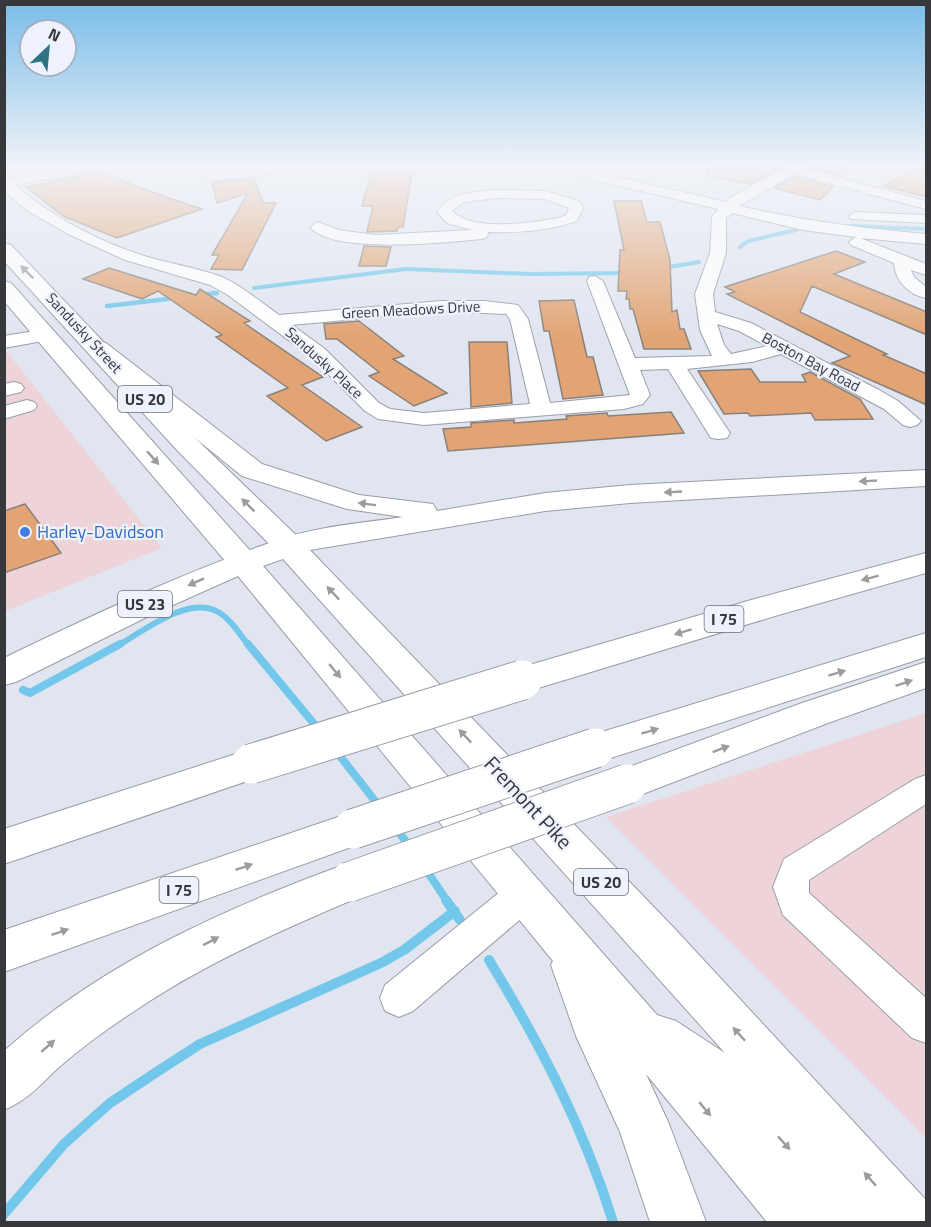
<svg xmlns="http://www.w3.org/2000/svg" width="931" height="1227" viewBox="0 0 931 1227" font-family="'Titillium Web',sans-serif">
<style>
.commercial{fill:#eed4d8}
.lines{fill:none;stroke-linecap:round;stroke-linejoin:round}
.stream-far4{stroke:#72c7eb;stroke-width:4}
.stream-far3{stroke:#72c7eb;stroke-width:4.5}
.stream-far2{stroke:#72c7eb;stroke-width:6}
.stream-far1{stroke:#72c7eb;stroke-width:8}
.stream{stroke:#72c7eb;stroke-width:10}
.building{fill:#e2a474;stroke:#898079;stroke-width:1.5}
.minor-casing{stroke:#999da7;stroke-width:2}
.major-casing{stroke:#999da7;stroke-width:2}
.highway-casing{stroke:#999da7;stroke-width:2}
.minor{fill:#fff;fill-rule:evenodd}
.major{fill:#fff;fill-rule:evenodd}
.highway{fill:#fff;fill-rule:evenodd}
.highway-bridge-casing{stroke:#999da7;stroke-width:41;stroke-linecap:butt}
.highway-bridge{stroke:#fff;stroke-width:39}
.oneway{fill:#9a9c9e}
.shop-dot{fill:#3f7fe0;stroke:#edf2fd;stroke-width:2}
.labels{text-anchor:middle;stroke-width:4.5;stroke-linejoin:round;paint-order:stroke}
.far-street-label{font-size:15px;fill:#36383c;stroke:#edf2fd}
.shield{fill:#edf2fd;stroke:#6d7076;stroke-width:1.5}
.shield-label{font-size:16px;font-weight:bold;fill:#36383c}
.shop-label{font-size:18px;fill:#366cbe;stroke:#edf2fd;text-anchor:start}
.near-street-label{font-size:21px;fill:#36383c;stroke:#edf2fd}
</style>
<rect width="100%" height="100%" fill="#e0e5f0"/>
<path class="commercial" d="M8,353L162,548L5,611L4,354Z
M926,713V1138L606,817Z"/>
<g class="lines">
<path class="stream-far4" d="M849,226L926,229
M740,247L748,241L796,230
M663,268L699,262
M254,288L406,269L530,274L626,273"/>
<path class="stream-far3" d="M199,295L217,293
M107,306L176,298"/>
<path class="stream-far2" d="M117,646C144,631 188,595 218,612C231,619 240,635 249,646"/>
<path class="stream-far1" d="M248,644L320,731
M23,690L30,693L120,644
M336,751L379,806
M395,827L410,847
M425,868L447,901"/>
<path class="stream" d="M446,900L460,920
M489,960C540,1044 584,1128 613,1222
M4,1214L64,1144L110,1103L152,1075L200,1044L381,963L404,950L455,911"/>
</g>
<path class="building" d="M708,167H782L750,184L707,176Z
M807,167H853L843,177Z
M919,167H927V197L883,186Z
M98,172L166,197L202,209L117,238L63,216L26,187Z
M371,172H412L403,227H398L397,231L367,232L373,206H362Z
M794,176L833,187L820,200L774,188Z
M254,178L263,203H276L242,270L211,269L219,255H212L248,193L217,203L212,183Z
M614,201H641L647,222H660L670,260L672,312L677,310L680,329H684L691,349H644L633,309H630L629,299H626L627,291H618L620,250H624Z
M364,246L391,247L386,266H359Z
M836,251L865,262L834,274L927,312V335L812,286L800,312L887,354L883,355L927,374V405L832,363L850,356L727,294L735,292L725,287Z
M109,268L196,295L200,289L250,321L244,323L323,377L302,385L362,427L326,441L267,396L288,388L216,337L222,335L158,291L142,299L83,279Z
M574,300L587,357H593L603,395L563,399L549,331H544L539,301Z
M359,321L404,356L393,359L447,393L414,406L369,376L379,372L337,339H326L324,324Z
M469,342H507L512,403L471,407Z
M751,369L760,382H806L802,375L810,372L860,399L873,419L815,420L811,413L750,416L748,413L724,414L698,371Z
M671,412L684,433L448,451L443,429L471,427V423L514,420V423L567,419L566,416L607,413L608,416Z
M25,504L61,553L4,573V511Z"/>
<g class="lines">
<defs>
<path id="minor" d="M70,167H98L91,171L15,185C50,215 94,239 138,254C165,263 195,267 222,277C242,286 261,302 279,315L441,301H485L518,305L528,319L550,403L630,395L587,281L589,277L595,276L603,281L635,358L712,356L700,330L695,294L710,253L712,217L718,209L552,170L550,167H574L726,202L733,196L786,167H799L926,201V209L794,174L739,206C804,221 861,228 926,234V244L860,238L926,264V275L911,270L914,277L926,287V298C909,295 895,281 894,263L851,245L849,242L856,237L803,230L732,213L726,218V253L713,294L715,312L751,323L879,390L898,401L921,421L917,425L910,427L903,425L884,409L781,354L752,362L687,369L730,433L727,438L719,439L711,438L668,369L640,370L650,395L643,404L624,409L424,425L378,419L365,411L311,357L228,295L210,285L125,260L68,234L28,211L4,191V179ZM441,311L506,314L510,319L530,404L424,413L390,409L379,403L325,349L292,325ZM717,324L739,331L767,346L731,354L724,345Z
M259,167H298L291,171L209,181L202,177L209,173Z
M496,190L546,191L579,201L583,208L577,221C548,231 519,233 488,232L487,237L482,239C448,242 333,255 310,227L318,222L338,230L375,235L472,230L447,223L437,212C450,192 474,192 496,190ZM496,198L545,199L569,208L566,215L558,218C531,223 473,232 452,211L464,202Z
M856,212L926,215V223L851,219L849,216Z
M47,329L54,331L56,335L54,339L4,348V336Z
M14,382L21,384L24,388L21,392L4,396V384Z
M27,400L34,402L37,406L34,410L4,419V406Z
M926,775V804L809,880V893L926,998V1043L912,1038L783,915L773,887L784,859L915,779Z
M524,878L537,883L542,894L537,905L413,1011L399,1017L385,1011L380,998L385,985L511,883Z"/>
<path id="major" d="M4,243L11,245L194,437L300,539L304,546L300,553L289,555L278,553L176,449L4,261Z
M4,281L11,283L254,555L259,562L254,569L243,572L232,569L4,301Z"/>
<path id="highway" d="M98,341L106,343L262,464L359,495L433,504L437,511L545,493L630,485L926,470V486L630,503L545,511L310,550L674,928L926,1200V1222H767L646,1074L669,1124L706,1222H650L620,1132L576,1036L551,965L553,961L238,576L153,614L16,682L4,685V658C95,614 186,571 281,539C319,526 363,523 403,517L347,509L242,476L90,353L86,348L90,343ZM283,559L725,1053L676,1021L657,1015L263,566Z
M926,553V573L775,616L522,693L509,689L504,680L509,671L751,600Z
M926,633V657L595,763L582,758L576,748L582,738Z
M926,662V688L828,723L627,800L613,795L607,784L613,773L802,703Z
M251,749L265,753L270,764L265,775L4,864V829Z
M353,812L368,817L374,829L368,841L4,972V930Z
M349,863L364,869L371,882L364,895C287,928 209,961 139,1008C111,1026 83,1046 58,1068C40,1085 28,1100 4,1110V1051C102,963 227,907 349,863Z"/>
</defs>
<use href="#minor" class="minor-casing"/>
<use href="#major" class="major-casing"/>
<use href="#highway" class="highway-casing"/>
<use href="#minor" class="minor"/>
<use href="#major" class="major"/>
<use href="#highway" class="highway"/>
<defs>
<path id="highway-bridge" d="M251,764L522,680
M353,829L595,748
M349,882L627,784"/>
</defs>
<use href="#highway-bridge" class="highway-bridge-casing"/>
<use href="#highway-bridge" class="highway-bridge"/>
</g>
<defs><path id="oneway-solid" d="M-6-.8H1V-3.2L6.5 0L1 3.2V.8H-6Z" transform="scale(1.5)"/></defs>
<g class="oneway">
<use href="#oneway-solid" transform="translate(27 272) rotate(-134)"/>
<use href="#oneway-solid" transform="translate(153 458) rotate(49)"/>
<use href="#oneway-solid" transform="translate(868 481) rotate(177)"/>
<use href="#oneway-solid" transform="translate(673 492) rotate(177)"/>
<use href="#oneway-solid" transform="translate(367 504) rotate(-173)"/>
<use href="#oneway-solid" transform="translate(248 505) rotate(-135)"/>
<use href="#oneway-solid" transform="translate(870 578) rotate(165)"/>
<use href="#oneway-solid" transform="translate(196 582) rotate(156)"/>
<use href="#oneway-solid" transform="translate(333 593) rotate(-133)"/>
<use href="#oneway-solid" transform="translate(683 632) rotate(163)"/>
<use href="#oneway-solid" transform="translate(335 671) rotate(50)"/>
<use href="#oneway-solid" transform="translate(837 673) rotate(-17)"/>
<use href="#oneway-solid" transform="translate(904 683) rotate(-19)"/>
<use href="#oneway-solid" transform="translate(650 731) rotate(-17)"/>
<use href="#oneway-solid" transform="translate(465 736) rotate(-133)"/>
<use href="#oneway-solid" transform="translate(721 749) rotate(-21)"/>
<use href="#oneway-solid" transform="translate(244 867) rotate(-19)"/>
<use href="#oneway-solid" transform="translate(60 932) rotate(-19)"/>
<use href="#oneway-solid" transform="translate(211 941) rotate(-27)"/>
<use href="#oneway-solid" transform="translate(739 1034) rotate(-132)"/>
<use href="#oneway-solid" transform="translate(48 1046) rotate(-41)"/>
<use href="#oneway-solid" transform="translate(705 1109) rotate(50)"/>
<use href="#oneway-solid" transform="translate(784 1143) rotate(48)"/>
<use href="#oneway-solid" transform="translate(870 1179) rotate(-132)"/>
</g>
<linearGradient id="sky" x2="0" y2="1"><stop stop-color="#79bce9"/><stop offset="0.49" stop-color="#f1f3f8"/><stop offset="1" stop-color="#f1f3f8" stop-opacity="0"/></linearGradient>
<rect width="931" height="339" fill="url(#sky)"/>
<circle class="shop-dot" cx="25" cy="532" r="6"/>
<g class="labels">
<g class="far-street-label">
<text transform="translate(411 310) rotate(-3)" y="5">Green Meadows Drive</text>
<text transform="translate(84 333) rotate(47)" y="5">Sandusky Street</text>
<text transform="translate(811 362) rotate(28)" y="5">Boston Bay Road</text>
<text transform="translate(324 363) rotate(42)" y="5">Sandusky Place</text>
</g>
<g class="shield">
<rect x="118" y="386" width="54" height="26" rx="4.5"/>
<rect x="118" y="591" width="54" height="26" rx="4.5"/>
<rect x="704.5" y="606" width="39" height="26" rx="4.5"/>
<rect x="574" y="869" width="54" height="26" rx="4.5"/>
<rect x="159.5" y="877" width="39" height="26" rx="4.5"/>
</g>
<g class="shield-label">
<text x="145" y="405">US 20</text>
<text x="145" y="610">US 23</text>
<text x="724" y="625">I 75</text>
<text x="601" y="888">US 20</text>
<text x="179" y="896">I 75</text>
</g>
<g class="shop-label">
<text x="37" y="538">Harley-Davidson</text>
</g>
<g class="near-street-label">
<text transform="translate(528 803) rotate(47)" y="7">Fremont Pike</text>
</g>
</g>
<rect width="931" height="1227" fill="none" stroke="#36383c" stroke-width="12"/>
<g transform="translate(48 48) rotate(26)"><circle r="28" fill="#edf2fd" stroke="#a4a8b0" stroke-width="1.5"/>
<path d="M0-4.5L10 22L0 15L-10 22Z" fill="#2d7381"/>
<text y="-9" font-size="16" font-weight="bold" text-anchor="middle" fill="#36383c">N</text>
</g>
</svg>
